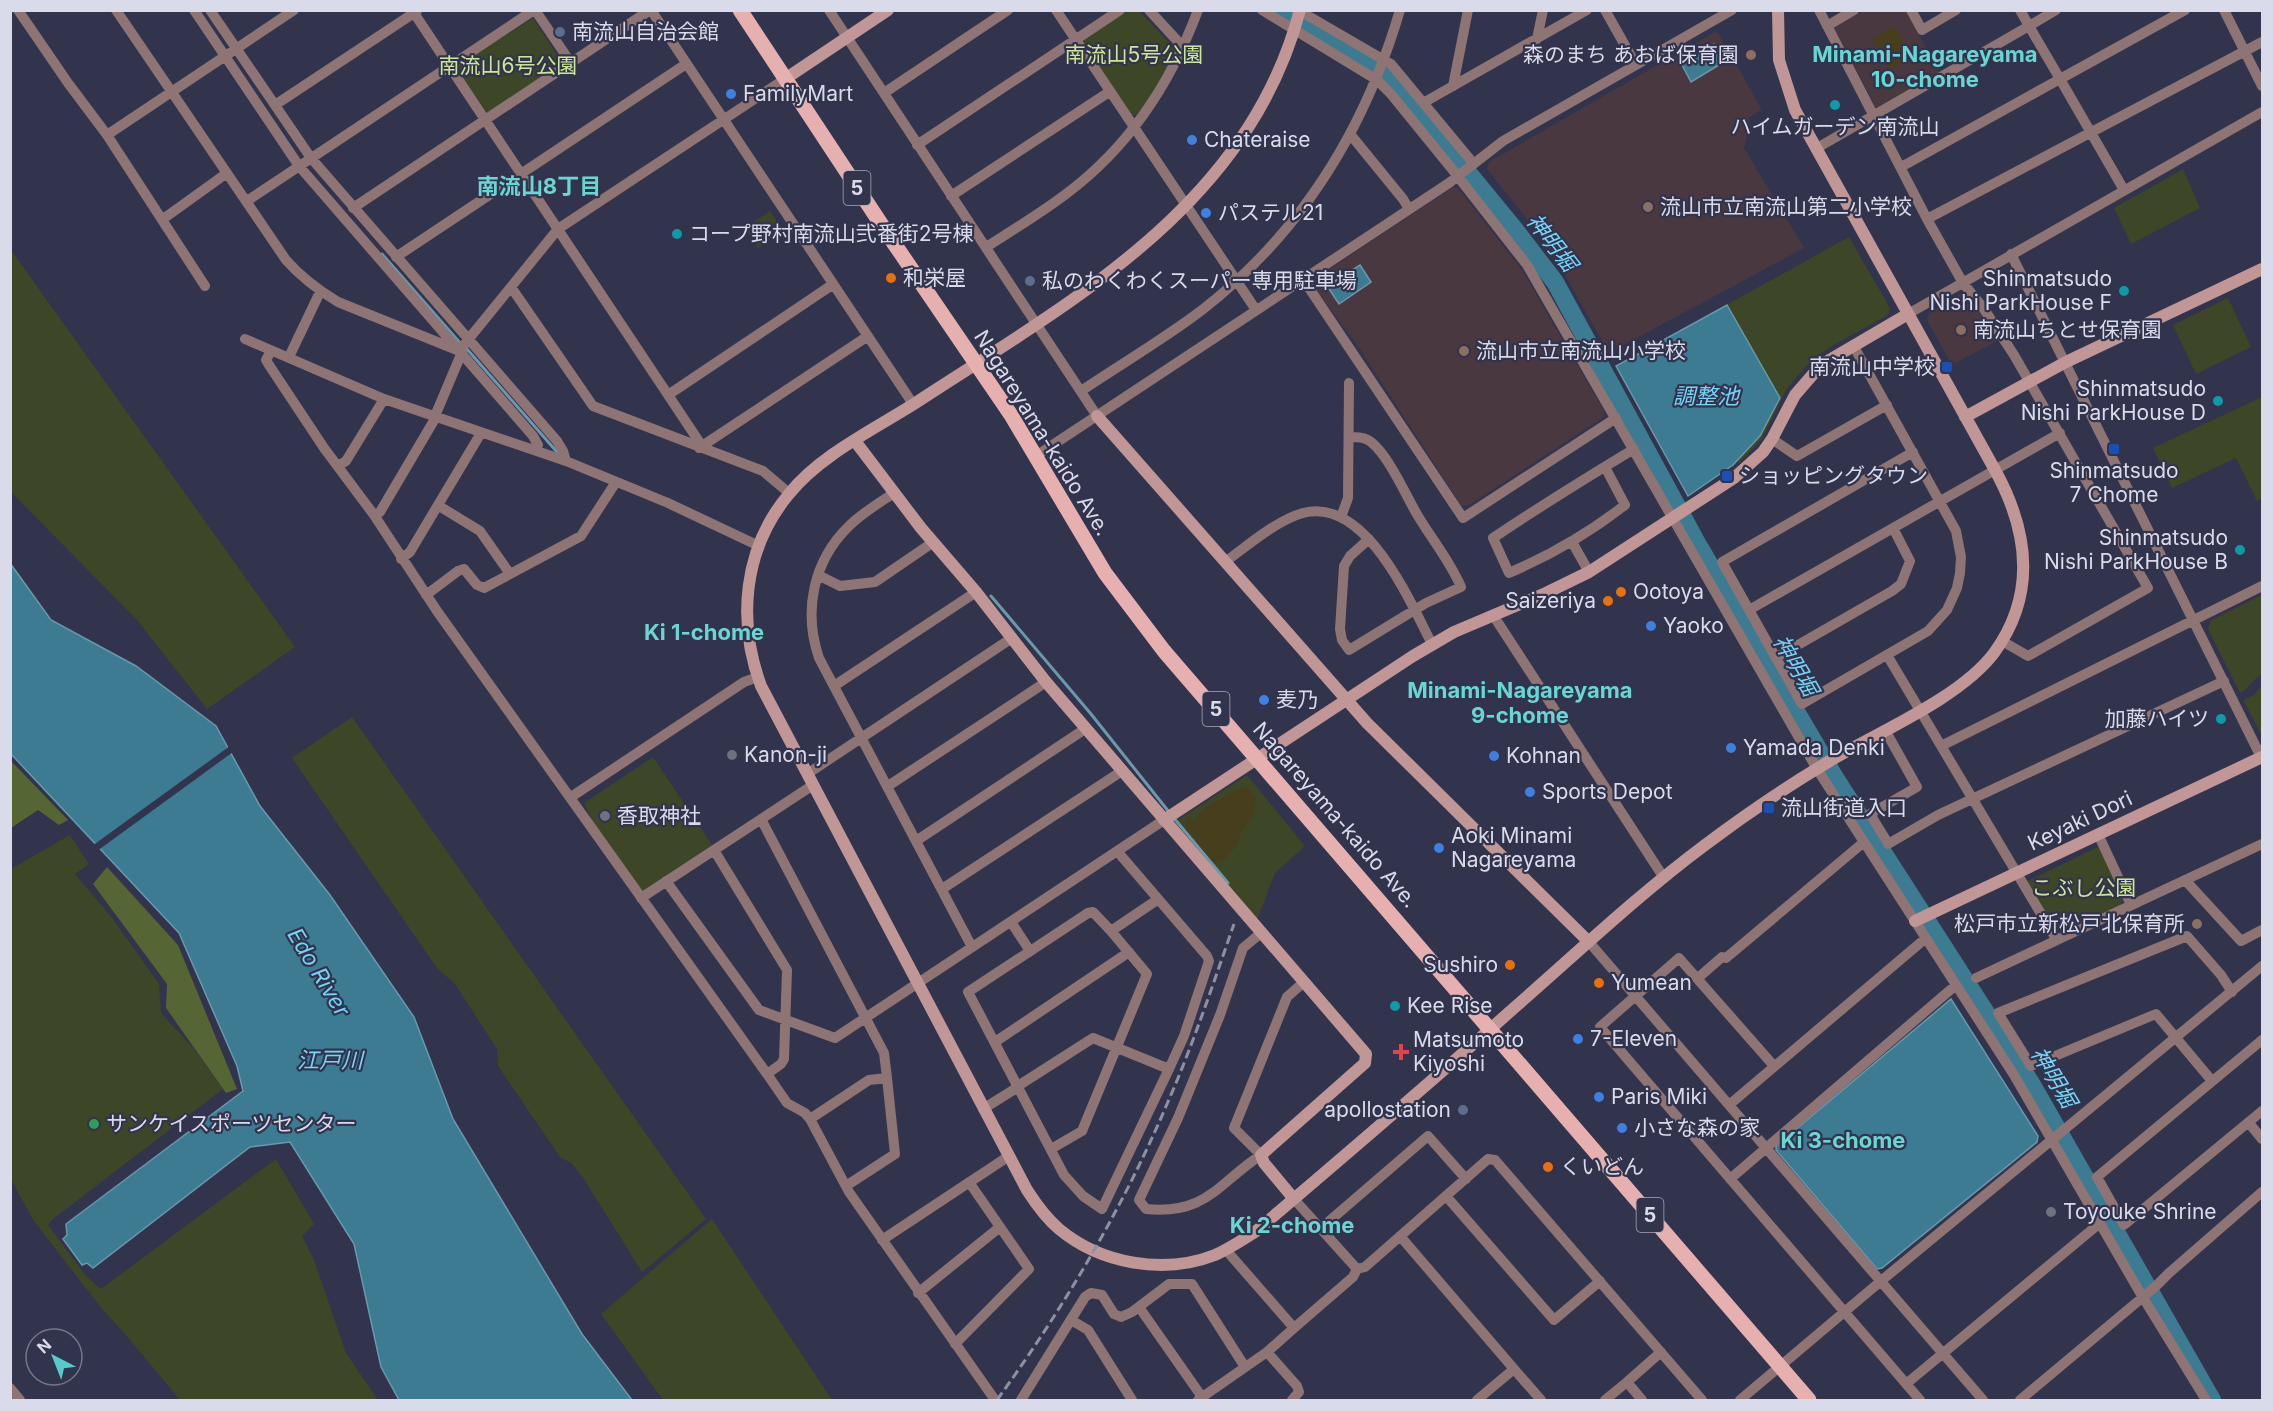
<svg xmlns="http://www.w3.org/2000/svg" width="2273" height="1411" viewBox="0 0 2273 1411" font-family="Inter,'Noto Sans JP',sans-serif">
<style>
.education{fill:#4a3841}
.green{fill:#3d4727}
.forest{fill:#566534}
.sand{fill:#463e1d}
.water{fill:#3c7b92;stroke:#6b98ad;stroke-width:1.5}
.pier{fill:#32334c}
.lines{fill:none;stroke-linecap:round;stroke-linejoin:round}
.stream{stroke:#6b98ad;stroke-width:3}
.river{stroke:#3c7b92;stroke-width:18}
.street{stroke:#8e7474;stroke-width:10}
.secondary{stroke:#c09696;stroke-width:12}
.primary{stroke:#e6b0b0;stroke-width:15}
.rail{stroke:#8e90a4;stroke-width:3;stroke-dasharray:9 4.5;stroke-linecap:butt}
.service-dot{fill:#5c6f8a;stroke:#32334c;stroke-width:2}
.education-dot{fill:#8d6e63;stroke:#32334c;stroke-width:2}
.shop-dot{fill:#3f7fe0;stroke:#32334c;stroke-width:2}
.culture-dot{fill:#0f9aa8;stroke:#32334c;stroke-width:2}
.food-dot{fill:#e8710a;stroke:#32334c;stroke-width:2}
.transit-dot{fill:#1a4fb4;stroke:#32334c;stroke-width:2}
.worship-dot{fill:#6b7280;stroke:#32334c;stroke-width:2}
.health-dot{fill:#e0444e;stroke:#32334c;stroke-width:2}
.leisure-dot{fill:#2e9e5b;stroke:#32334c;stroke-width:2}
.labels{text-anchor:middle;stroke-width:4.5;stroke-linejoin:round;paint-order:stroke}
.shield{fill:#32334c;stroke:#a7a9bb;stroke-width:1.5}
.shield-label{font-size:20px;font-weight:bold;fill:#d9dbeb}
.poi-label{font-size:21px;fill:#d9dbeb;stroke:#32334c;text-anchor:start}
.park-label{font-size:21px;fill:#cce698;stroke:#32334c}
.street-label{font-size:21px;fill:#d9dbeb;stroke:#32334c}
.neighbourhood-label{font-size:22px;font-weight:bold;fill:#6ad6d4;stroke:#32334c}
.water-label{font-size:22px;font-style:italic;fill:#75d5f9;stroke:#32334c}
</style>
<rect width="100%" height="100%" fill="#32334c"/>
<path class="education" d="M1862,11H1906L1940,73L1876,108L1833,26Z
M1715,32L1719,34L1762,110L1748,118L1750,123L1744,148L1804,248L1609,353L1547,244L1487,169L1489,162Z
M1453,187L1458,188L1522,270L1604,411V417L1467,506L1461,505L1358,346L1313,286V280Z
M1962,292L1977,308L1997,341L1952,365L1927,320L1929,313Z"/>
<path class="green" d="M1127,11H1139L1177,51L1141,114L1131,115L1082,40Z
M533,18L563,64L487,113L455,67Z
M2183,169L2200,208L2131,244L2114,208Z
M770,211L783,231L758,248L745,228Z
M1849,237L1890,308L1888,315L1828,348L1805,367L1786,390L1762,439L1739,463L1667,338Z
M11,250L295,647L207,709L137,620L11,492Z
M2228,298L2251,347L2196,374L2173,325Z
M2262,397V498L2257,501L2236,458L2172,488L2153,448Z
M2262,595V674C2253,679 2249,688 2240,693L2208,629L2210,621Z
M2262,685V736L2243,700L2254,695Z
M352,717L706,1219L642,1272L582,1176L571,1163L560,1157L498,1066L497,1049L455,984L437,968L292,758Z
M653,757L712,845L641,892L593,822L584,803Z
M1247,775L1305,846L1275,873L1257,920L1177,827L1178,820Z
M70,835L89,864L75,874L113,919L159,984L161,1013L194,1049L223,1089L53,1219L48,1225L86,1276L101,1289L276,1159L314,1224L302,1236L314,1260L346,1353L378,1400H180L125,1334L102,1309L33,1220L11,1179V869Z
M2100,846L2123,900L2120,906L2061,931L2056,930L2026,882Z
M712,1219L832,1400H663L601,1314Z"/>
<path class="forest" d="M10,761H11L68,820L59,825L38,810L11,828Z
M107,867L178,945L237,1089L226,1093L166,1008L167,984L93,884Z"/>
<path class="sand" d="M1894,26L1912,58L1890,70L1872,39Z
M1242,787L1248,788L1256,799L1252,820L1244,827L1235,848L1224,860L1213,862L1198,846L1195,835L1185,833L1187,818L1196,819L1203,809Z"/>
<path class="water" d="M1714,44L1724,62L1691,82L1681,63Z
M1360,265L1371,282L1339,304L1327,286Z
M1727,305L1780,398L1760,436L1733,465L1688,496L1616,366Z
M10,563L51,620L136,666L216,726L260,806L330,895L414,1017L453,1119L582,1334L632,1400H399L381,1367L354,1244L290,1142L250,1147L93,1268L87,1263L82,1265L63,1239L67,1235L66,1224L243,1091L237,1066L179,933L11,754Z
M1951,999L2038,1136L2037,1142L1882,1268L1877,1269L1776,1150V1146Z"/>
<path class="pier" d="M230,746L233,752L97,851L92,846Z"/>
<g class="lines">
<path class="stream" d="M382,254L461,344
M466,348L557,452
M991,596L1091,714L1169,812
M1173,817L1228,883"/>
<path class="river" d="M1279,10L1387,74L1516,231L1555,282L1697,543L1834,776L2031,1083L2212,1400"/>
<path class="street" d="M18,10L68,83L107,135L205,286
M116,10L286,260C302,278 318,290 338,302L462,352L435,416
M194,10L299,166L533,436L538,445L536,450
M210,10L311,158L557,441L563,451L566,461
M412,10L702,446
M535,10L571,63
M651,10L913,404
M829,10L1097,416
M1056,10L1256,310
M1149,10L1183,47
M1262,10L1377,80L1391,94L1452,169L1527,265L1817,769L2014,1075L2142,1296L2206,1400
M1298,10L1391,64L1473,163
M1605,10L1636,65
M1819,10L1927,219L1963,283L1984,309L2014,355L2148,588L2028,656L2002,641
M1911,10L1922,30L1956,10
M2224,10L2262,86
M1827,26L1854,10
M1537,39L1543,10
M1453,86L1468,10
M884,93L1008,10
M1423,103L1587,10
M275,105L417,11
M1350,134L1403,199L1409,209
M107,135L294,10
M917,145L1120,10
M1817,148L2029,26L2020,10
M1901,167L2060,79L2029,26L2056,10
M2124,190L2060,79L2185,10
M951,196L1109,92
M247,201L534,10
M353,208L650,10
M163,219L227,173
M1927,219L2262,42
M986,247C1013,230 1041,213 1066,194C1129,147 1171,83 1198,10
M2011,254L2262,759
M396,257L686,64
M1303,279L1463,518L1616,418
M511,287L593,406L763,471L789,493
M1908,314L2262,112
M245,339L384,399L566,461L668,503L759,546
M1853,345L1956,531L1961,557L1960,573L1957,588L1947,610L1928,631L1802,704L1722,562L1913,452
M463,346L558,229L785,79
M271,351L266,360L269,365L324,448L374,515L437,611L767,1074
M289,357L320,292
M1081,391C1121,364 1164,339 1202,310C1301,233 1365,129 1400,10
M668,395L832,285
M1349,437C1357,437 1365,437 1371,442C1389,456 1406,496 1418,516C1433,541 1450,561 1461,587L1426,603L1349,650L1342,640L1340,629L1344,566L1350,556L1369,539
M1772,439L1797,456L1887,405
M699,448L868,336
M1036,456L1449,183L1503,141L1732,10
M338,466L346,461L384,399
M1605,467L1625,505C1589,533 1551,555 1509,573L1493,538C1539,507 1586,478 1634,449
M894,493C879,503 862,513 849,526C813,561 803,611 819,658L972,947
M439,506L480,531L510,574
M374,515L380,512L436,417
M1341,517L1348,498L1349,383
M1572,542L1589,572
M401,559L410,552L481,433
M1225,562C1247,546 1277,520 1303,513C1366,497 1409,600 1432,644
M818,575L840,586L875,582L932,543
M426,595L458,571L464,569L477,585L484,588L581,536L616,482
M1749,610L2060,433
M1493,615L1664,878
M1887,655L2056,939
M1777,657L1892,591L1901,584L1910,561L1893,528
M834,686L976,592
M1885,730L1917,787L1870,814L1886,840
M1941,746L2262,586
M807,774L1012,638
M888,786L1046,682
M571,797L744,682L758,677
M761,819L884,1053L887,1078L869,1080L810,1119
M2098,834L2131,905
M916,841L1085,729
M1888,844L1938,815L2224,681
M714,850L787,970L784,1059L781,1064L767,1074L787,1103L805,1113L810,1119L849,1192L995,1400
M2185,880L2241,941L2262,930
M666,881L759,1010L835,1038L1164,820
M942,889L1122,771
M641,898L813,785
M1011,922L1030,951
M1111,931L1157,900
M1261,933L1243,948L1220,1015L1178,1118L1139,1200L1146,1209C1207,1215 1218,1183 1261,1155L1234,1128L1287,997L1304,982
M1926,938L1729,1105L1983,1400
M1589,942L1729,1105
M1698,978L1722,957L1726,958L1864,842
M1976,978L2262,844
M2262,1040L2097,1177L2124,1225L2262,1111
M995,1042L1129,952
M1774,1066L1679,958L1600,1027L1920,1400
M2212,1081L2156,1014L2031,1066L1998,1013L2187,936L2221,975L2232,992
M1018,1086L1093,1038L1169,1069L1184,1036L1209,961L1207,956L1117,851
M983,1109L1018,1087
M2249,1123L2262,1139
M1051,1149L1082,1131L1147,974L1111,931L1093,912L1088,913L968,992L1064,1175L1083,1196L1102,1209L1169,1069
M1730,1179L1956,985
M846,1186L895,1154L887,1078
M1446,1196L1554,1320L1600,1281
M1294,1199L1357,1269L1365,1267L1488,1159L1495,1160L1702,1400
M1320,1229L1428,1136L1466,1179
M1400,1236L1514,1369L1477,1400
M882,1240L1009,1156
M1226,1250L1294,1328L1353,1277L1357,1269
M918,1293L1000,1227
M1139,1307L1202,1397
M1071,1320L1088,1330L1132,1400
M955,1344L1029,1269L969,1182
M1267,1352L1297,1386L1299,1392L1292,1400
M1514,1369L1541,1400
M1906,1384L2100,1223
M10,1388L20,1400
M1021,1400L1085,1297L1091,1293L1102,1295L1114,1314L1121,1317L1132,1312L1169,1284H1192L1245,1367
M1198,1400L1267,1352L1294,1328
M1605,1400L1627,1382
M1642,1400L1627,1382L1661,1352
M1740,1400L1881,1281L2262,966
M2020,1400L2155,1287L2169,1273L2262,1192"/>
<path class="secondary" d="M1300,10C1248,206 1073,300 917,402C875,429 820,455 789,494C743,549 737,621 761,686L1027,1190C1036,1204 1046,1218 1059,1229C1101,1264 1164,1275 1215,1255C1229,1249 1242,1240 1255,1232C1342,1158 1429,1084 1514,1008C1577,953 1638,895 1705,845C1746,814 1789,785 1833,759C1881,731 1961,697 1994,653C2037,594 2028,530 1995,470L1795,110L1779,60L1778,10
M785,79L888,10
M1097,416L1367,723L1589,942
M1965,417L2066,362L2262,269
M855,441L921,528L976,592L1046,682L1366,1054L1365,1063L1261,1155L1264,1163L1294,1199
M1164,820L1413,656L1454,632L1546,593L1589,572L1734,478L1763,452L1772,439L1795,395L1821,365L1908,314
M1915,921L2262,757"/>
<path class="primary" d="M740,10L889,236L1011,415L1105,573L1164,651L1809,1400"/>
<path class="rail" d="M997,1400C1063,1309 1123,1208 1167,1104C1193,1045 1213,984 1234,924"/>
</g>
<g class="service-dot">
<circle cx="560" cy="32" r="6"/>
<circle cx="1030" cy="281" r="6"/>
<circle cx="1463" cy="1110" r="6"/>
</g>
<g class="education-dot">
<circle cx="1751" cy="55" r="6"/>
<circle cx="1648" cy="207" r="6"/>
<circle cx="1961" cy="330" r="6"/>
<circle cx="1464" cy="351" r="6"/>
<circle cx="2197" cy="924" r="6"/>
</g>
<g class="shop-dot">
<circle cx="731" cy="94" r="6"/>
<circle cx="1192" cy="140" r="6"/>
<circle cx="1206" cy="213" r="6"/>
<circle cx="1651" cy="626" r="6"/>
<circle cx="1264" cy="700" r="6"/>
<circle cx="1731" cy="748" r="6"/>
<circle cx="1494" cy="756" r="6"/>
<circle cx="1530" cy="792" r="6"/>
<circle cx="1439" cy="848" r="6"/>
<circle cx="1578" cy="1039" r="6"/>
<circle cx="1599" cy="1097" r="6"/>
<circle cx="1622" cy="1128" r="6"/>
</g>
<g class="culture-dot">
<circle cx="1835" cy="105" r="6"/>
<circle cx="677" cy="234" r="6"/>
<circle cx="2124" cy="291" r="6"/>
<circle cx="2218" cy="401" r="6"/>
<circle cx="2240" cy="550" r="6"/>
<circle cx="2221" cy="719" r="6"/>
<circle cx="1395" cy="1006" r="6"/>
</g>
<g class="food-dot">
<circle cx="891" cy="278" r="6"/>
<circle cx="1621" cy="592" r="6"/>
<circle cx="1608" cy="601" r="6"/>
<circle cx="1510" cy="965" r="6"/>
<circle cx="1599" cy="983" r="6"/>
<circle cx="1548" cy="1167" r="6"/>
</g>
<g class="transit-dot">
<rect x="1941" y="361" width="12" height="12" rx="3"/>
<rect x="2108" y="443" width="12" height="12" rx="3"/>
<rect x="1721" y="470" width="12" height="12" rx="3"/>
<rect x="1763" y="802" width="12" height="12" rx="3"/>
</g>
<g class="worship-dot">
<circle cx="732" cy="755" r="6"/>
<circle cx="605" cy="816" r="6"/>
<circle cx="2051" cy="1212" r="6"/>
</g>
<path class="health-dot" d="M1398 1043h6v6h6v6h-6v6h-6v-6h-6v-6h6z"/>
<circle class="leisure-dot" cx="94" cy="1124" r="6"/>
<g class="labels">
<g class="shield">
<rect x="843.5" y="171" width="27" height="34" rx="4.5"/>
<rect x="1202.5" y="692" width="27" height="34" rx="4.5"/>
<rect x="1636.5" y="1198" width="27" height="34" rx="4.5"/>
</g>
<g class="shield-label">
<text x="857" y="195">5</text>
<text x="1216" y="716">5</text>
<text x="1650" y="1222">5</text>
</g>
<g class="poi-label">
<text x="572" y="39">南流山自治会館</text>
<text x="1739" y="62" text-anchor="end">森のまち あおば保育園</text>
<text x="743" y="101">FamilyMart</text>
<text x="1835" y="134" text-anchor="middle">ハイムガーデン南流山</text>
<text x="1204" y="147">Chateraise</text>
<text x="1660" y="214">流山市立南流山第二小学校</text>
<text x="1218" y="220">パステル21</text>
<text x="689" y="241">コープ野村南流山弐番街2号棟</text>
<text x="903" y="285">和栄屋</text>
<text x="2112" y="286" text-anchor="end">Shinmatsudo<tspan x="2112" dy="24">Nishi ParkHouse F</tspan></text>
<text x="1042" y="288">私のわくわくスーパー専用駐車場</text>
<text x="1973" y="337">南流山ちとせ保育園</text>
<text x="1476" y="358">流山市立南流山小学校</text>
<text x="1935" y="374" text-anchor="end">南流山中学校</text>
<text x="2206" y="396" text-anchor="end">Shinmatsudo<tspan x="2206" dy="24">Nishi ParkHouse D</tspan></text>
<text x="2114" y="478" text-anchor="middle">Shinmatsudo<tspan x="2114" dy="24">7 Chome</tspan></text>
<text x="1739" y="483">ショッピングタウン</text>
<text x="2228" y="545" text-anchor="end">Shinmatsudo<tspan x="2228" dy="24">Nishi ParkHouse B</tspan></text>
<text x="1633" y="599">Ootoya</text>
<text x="1596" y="608" text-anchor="end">Saizeriya</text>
<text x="1663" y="633">Yaoko</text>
<text x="1276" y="707">麦乃</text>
<text x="2209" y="726" text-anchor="end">加藤ハイツ</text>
<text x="1743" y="755">Yamada Denki</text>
<text x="744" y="762">Kanon-ji</text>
<text x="1506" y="763">Kohnan</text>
<text x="1542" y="799">Sports Depot</text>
<text x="1781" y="815">流山街道入口</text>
<text x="617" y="823">香取神社</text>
<text x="1451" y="843">Aoki Minami<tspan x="1451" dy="24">Nagareyama</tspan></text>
<text x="2185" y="931" text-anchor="end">松戸市立新松戸北保育所</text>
<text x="1498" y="972" text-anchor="end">Sushiro</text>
<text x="1611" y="990">Yumean</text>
<text x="1407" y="1013">Kee Rise</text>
<text x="1590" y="1046">7-Eleven</text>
<text x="1413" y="1047">Matsumoto<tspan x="1413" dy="24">Kiyoshi</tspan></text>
<text x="1611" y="1104">Paris Miki</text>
<text x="1451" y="1117" text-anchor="end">apollostation</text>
<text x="106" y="1131">サンケイスポーツセンター</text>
<text x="1634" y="1135">小さな森の家</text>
<text x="1560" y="1174">くいどん</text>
<text x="2063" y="1219">Toyouke Shrine</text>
</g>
<g class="park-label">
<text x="1134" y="62">南流山5号公園</text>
<text x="508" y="73">南流山6号公園</text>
<text x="2084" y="895">こぶし公園</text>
</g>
<g class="street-label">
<text transform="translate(1042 433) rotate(58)" y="7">Nagareyama-kaido Ave.</text>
<text transform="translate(1335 815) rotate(49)" y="7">Nagareyama-kaido Ave.</text>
<text transform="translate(2080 821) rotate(-25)" y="7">Keyaki Dori</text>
</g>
<g class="neighbourhood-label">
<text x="1925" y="62">Minami-Nagareyama<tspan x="1925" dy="25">10-chome</tspan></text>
<text x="539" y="194">南流山8丁目</text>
<text x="704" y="640">Ki 1-chome</text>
<text x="1520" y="698">Minami-Nagareyama<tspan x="1520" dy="25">9-chome</tspan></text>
<text x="1843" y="1148">Ki 3-chome</text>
<text x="1292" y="1233">Ki 2-chome</text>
</g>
<g class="water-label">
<text transform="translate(1552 242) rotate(52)" y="8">神明堀</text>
<text x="1706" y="404">調整池</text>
<text transform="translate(1796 665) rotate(60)" y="8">神明堀</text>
<text transform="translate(319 972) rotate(59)" y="8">Edo River</text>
<text x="330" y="1068">江戸川</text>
<text transform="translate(2054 1077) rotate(59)" y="8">神明堀</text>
</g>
</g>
<rect width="2273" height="1411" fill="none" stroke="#d9dbeb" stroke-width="24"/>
<g transform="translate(54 1357) rotate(318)"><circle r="28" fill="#32334c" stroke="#75768c" stroke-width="1.5"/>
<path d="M0-4.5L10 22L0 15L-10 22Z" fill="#53cdcb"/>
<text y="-9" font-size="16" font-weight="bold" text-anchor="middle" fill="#d9dbeb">N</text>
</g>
</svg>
